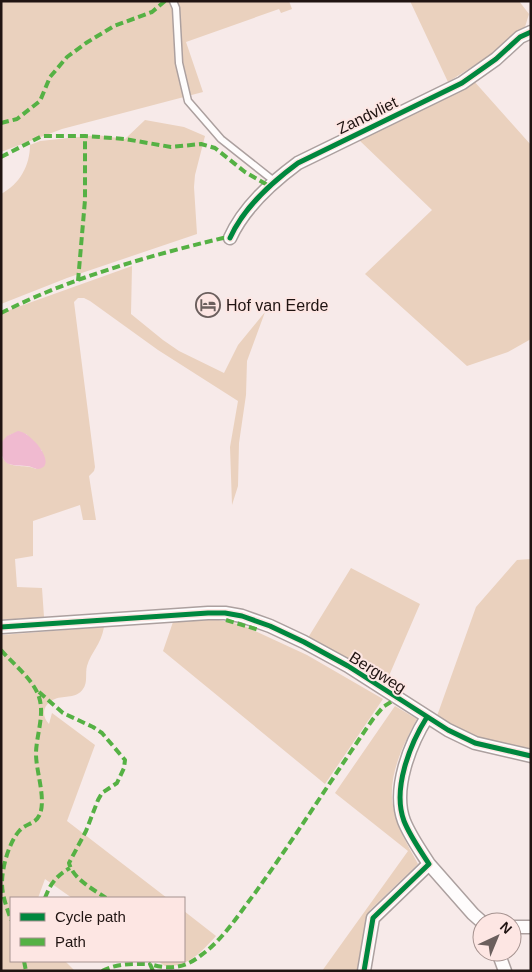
<svg xmlns="http://www.w3.org/2000/svg" width="532" height="972" viewBox="0 0 532 972" font-family="Helvetica,sans-serif">
<style>
.green{fill:#ead1be}
.water{fill:#f0bad0}
.lines{fill:none;stroke-linecap:round;stroke-linejoin:round}
.service-casing{stroke:#aca09f;stroke-width:9}
.minor-casing{stroke:#aca09f;stroke-width:15}
.service{stroke:#fefcfc;stroke-width:6}
.minor{stroke:#fefcfc;stroke-width:12}
.quiet{stroke:#55b144;stroke-width:4;stroke-dasharray:8 4;stroke-linecap:butt}
.cycleway-casing{stroke:#fde6e3;stroke-width:8}
.cycleway{stroke:#00873e;stroke-width:5}
.labels{text-anchor:middle;stroke-width:4;stroke-linejoin:round;paint-order:stroke}
.street-label{font-size:16px;fill:#201412;stroke:#fde6e3}
.poi-label{font-size:16px;fill:#201412;stroke:#fde6e3;text-anchor:start}
</style>
<rect width="100%" height="100%" fill="#f7eae9"/>
<path class="green" d="M1,1H289L292,9L281,13L279,9L186,42L203,92L62,129L1,152Z
M410,1H519L529,14L525,27L502,48L448,82Z
M473,80L531,145V339L508,352L467,366L365,274L432,210L359,140Z
M145,120L184,127L205,136L195,175L194,187L197,234L67,278L1,304V194C20,184 30,165 30,145L40,141L97,135L125,139Z
M132,266L131,314L163,340L179,351L224,373L238,345L265,312L247,361L246,395L239,443L238,486L232,505L230,447L238,401L158,350L90,301L84,298H78L74,302L95,467L94,471L89,476L96,520H83L80,505L33,521V556L15,559L17,587L42,588L44,617L1,620V456C10,471 23,463 36,469L42,451L26,434C13,432 9,433 1,444V313Z
M531,559V757C497,747 467,734 437,716L476,607L517,560Z
M351,568L420,604L385,685L306,641Z
M214,619L242,625L307,655L383,699L325,784L163,651L173,622Z
M104,627C101,645 91,652 87,666C85,673 88,683 83,689C76,699 65,695 55,699C44,703 40,715 49,724L52,713L95,745L67,821L167,898H72L45,879L38,898H11V961H65L75,971H1V635Z
M395,706L417,719C402,747 386,779 394,811C398,830 409,847 418,864L370,910L364,934L360,971H322L408,851L335,793Z
M184,911L216,936C201,952 189,967 165,966L158,961H184Z"/>
<path class="water" d="M18,431C26,432 32,439 37,444C42,450 53,467 38,469C34,469 31,466 27,466C7,465 1,466 1,443L7,436Z"/>
<g class="lines">
<defs>
<path id="service" d="M173,1L176,8L179,63L188,101L221,139L274,181"/>
<path id="minor" d="M230,238C244,207 271,183 298,163L462,83L496,59L520,37L531,32
M1,627L208,613H225L242,616L270,626L304,642L348,666L448,730L475,743L531,756
M429,864L473,914L482,922
M512,927H531
M498,952L505,971
M364,971L373,918L429,864C420,850 410,836 404,821C392,789 410,744 427,717"/>
</defs>
<use href="#service" class="service-casing"/>
<use href="#minor" class="minor-casing"/>
<use href="#service" class="service"/>
<use href="#minor" class="minor"/>
<path class="quiet" d="M1,123L17,119L40,101L50,77L67,57L86,43L114,26L152,12L165,1
M1,157L42,136H85L125,139L171,147L201,144L215,148L245,172L269,186
M78,281L85,200V136
M1,313C70,278 148,256 223,238H230
M226,620L259,630
M1,650C14,665 33,679 39,697C45,715 36,736 36,754C36,771 46,798 40,814C36,824 27,823 20,830C9,842 2,867 2,883C2,896 7,908 11,920
M39,692L63,713L93,727L102,733L125,760L124,768L117,783L102,793L98,800L86,831L69,863C73,879 93,889 106,898
M45,898C50,884 57,875 70,868
M24,961L26,971
M102,971C118,963 132,964 150,964
M153,971L150,964C168,970 185,968 200,956C223,940 238,915 255,893C296,836 333,777 373,719L383,707L397,698"/>
<defs>
<path id="cycleway" d="M230,238C244,207 271,183 298,163L462,83L496,59L520,37L531,32
M1,627L208,613H225L242,616L270,626L304,642L348,666L448,730L475,743L531,756
M364,971L373,918L429,864C420,850 410,836 404,821C392,789 410,744 427,717"/>
</defs>
<use href="#cycleway" class="cycleway-casing"/>
<use href="#cycleway" class="cycleway"/>
</g>
<defs>
<symbol id="hotel-ring" viewBox="-11 -11 22 22"><circle r="9.5" fill="#fde6e3" stroke="#6b5f5d" stroke-width="1.5"/><path d="M-6-4.5h1.5V1H6V5H4.5V3h-9V5H-6ZM-4 0a1.8 1.8 0 1 1 3.6 0ZM.5 0V-2.5h3Q6-2.5 6 0Z" fill="#6b5f5d"/></symbol>
</defs>
<g fill-rule="evenodd">
<use href="#hotel-ring" x="194" y="291" width="28" height="28"/>
</g>
<g class="labels">
<g class="street-label">
<text transform="translate(367 115) rotate(-26)" y="6">Zandvliet</text>
<text transform="translate(378 672) rotate(32)" y="6">Bergweg</text>
</g>
<g class="poi-label">
<text x="226" y="311">Hof van Eerde</text>
</g>
</g>
<rect width="532" height="972" fill="none" stroke="#201412" stroke-width="5"/>
<rect x="10" y="897" width="175" height="65" fill="#fde6e3" stroke="#a5928f"/>
<rect x="20" y="913" width="25" height="8" fill="#00873e" stroke="#a5928f"/>
<text x="55" y="922" font-size="15" fill="#201412">Cycle path</text>
<rect x="20" y="938" width="25" height="8" fill="#55b144" stroke="#a5928f"/>
<text x="55" y="947" font-size="15" fill="#201412">Path</text>
<g transform="translate(497 937) rotate(44)"><circle r="24" fill="#fde6e3" stroke="#a5928f"/>
<path d="M0-4L9 19L0 12L-9 19Z" fill="#6b5f5d"/>
<text y="-8" font-size="14" font-weight="bold" text-anchor="middle" fill="#201412">N</text>
</g>
</svg>
